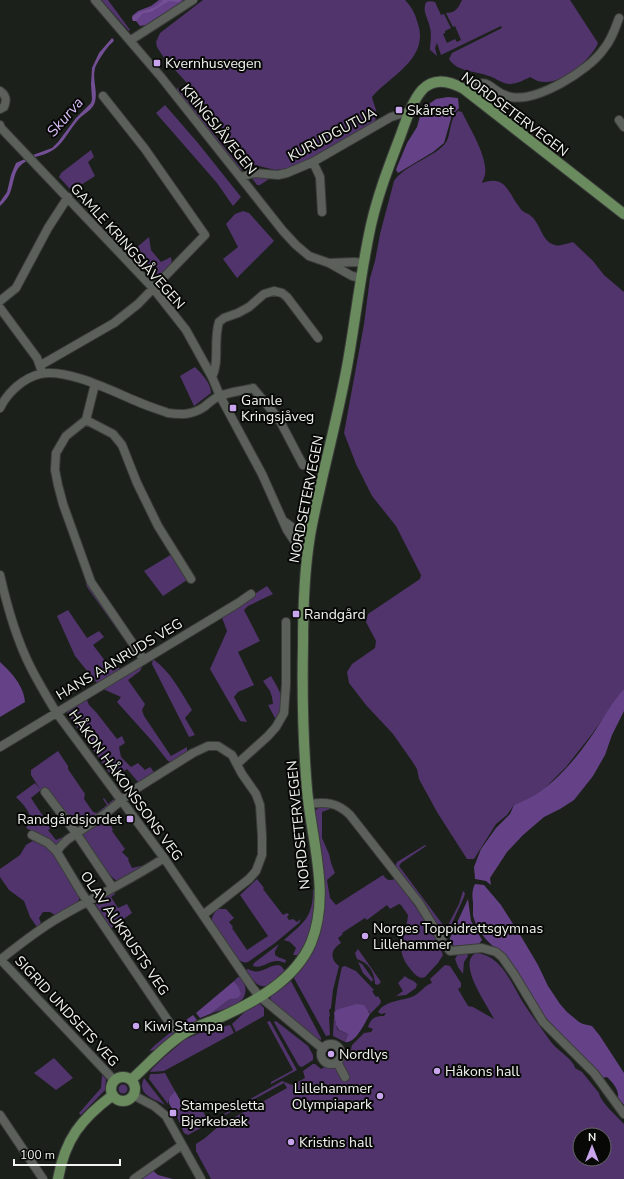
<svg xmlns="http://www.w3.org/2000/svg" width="624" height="1179" viewBox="0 0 624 1179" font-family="'Nunito Sans',sans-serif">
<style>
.green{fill:#50346b;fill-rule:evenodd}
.forest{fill:#654287}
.water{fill:#734f95}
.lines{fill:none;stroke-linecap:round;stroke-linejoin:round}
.minor-casing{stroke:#3b3d3a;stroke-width:10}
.major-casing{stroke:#3b3d3a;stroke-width:12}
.minor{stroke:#5c605b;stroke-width:8}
.major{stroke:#6a8b5e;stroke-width:10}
.poi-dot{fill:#c9a5ee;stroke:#080907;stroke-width:1.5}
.labels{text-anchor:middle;stroke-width:4;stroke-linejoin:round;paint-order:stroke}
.poi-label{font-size:14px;fill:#f2f4f1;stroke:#080907;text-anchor:start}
.street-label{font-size:14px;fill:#f2f4f1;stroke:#080907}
.water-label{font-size:15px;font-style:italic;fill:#dbbffa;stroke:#080907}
</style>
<rect width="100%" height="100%" fill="#1c201b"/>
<path class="green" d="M101,0H108L130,30L129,31Z
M203,0H405C411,6 415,13 417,21C431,58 392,74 372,97C374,107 380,113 374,122L310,160L293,168L275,170L251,164L245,160L198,95L164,58L157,47L156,42L160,33Z
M462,0H570L598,43C591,60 563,83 545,82C539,82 535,80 530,77C524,80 517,84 510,84C502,84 496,78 489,76C476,71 457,72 449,59L452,53L502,28L501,26L441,55L437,43L435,48L437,56L430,50C430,43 432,35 430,28C429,21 423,12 425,6C425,0 431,1 435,2L441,15L444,14L451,28L445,31V33L443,34L447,43L455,39L457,42L461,40L455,26L453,27L446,13C456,13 458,8 462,0Z
M177,87L243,171L238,168L177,91Z
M165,105L198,143L241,197L233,206L217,183L156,113Z
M458,111L462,112C469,127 488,157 485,174C485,177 483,179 482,183C507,174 508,194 520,208C523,213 529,213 532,217C541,225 542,242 555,245C560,247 567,243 573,242L593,261L604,275L624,292V689L592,734L566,767L545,788L526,801L514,805L507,815L496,824L474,859H467L437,812L419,779L417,769L412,761L393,734L366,705L349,683L347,672L352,664L375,648L376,641L366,622L368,614L420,579L421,575L396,526L372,496L356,464L344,433L364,324L370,278L375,261L380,234L394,181C405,165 430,159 444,145C452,137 448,121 458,111Z
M91,150L94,157L88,162L95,176L73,190L70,189L59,177L61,173Z
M251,177H269V179L260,185H257Z
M243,211L249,213L274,241L237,278L223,259L238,247L226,224L235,214Z
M149,237L151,250L161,262L171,257L172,266L159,279L148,273L130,253Z
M195,367C202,374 211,383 211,393L194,406L180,376Z
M172,554L187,580L163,596L144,571Z
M87,582H88L136,653V656L87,587L86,584Z
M267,586L273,594L248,606L244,610L260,641L238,652L254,685L238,692L234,697L247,722L240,721L210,669L227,631L221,615Z
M68,610L87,638L99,631L104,637L93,645L113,671L118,667L120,669L97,683L75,656L57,616Z
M153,659C171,672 181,692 192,710L185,718L195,735L189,737L152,664Z
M141,666L142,667L140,671L128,680L145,704L142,710L144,716L171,756L187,747V753L171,762L168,761L152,741L117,702L121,697L103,689Z
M271,676C278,688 290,706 277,718H275L268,705L273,704L272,697L270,691L263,681Z
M87,700L89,705L96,712L117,739L122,736L125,743L119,747L121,757L131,767L138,763L145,770L150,767L154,772L138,782L127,769L113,778L67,713L69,710Z
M58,751L68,766V769L85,794L84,799L93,812L97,813L107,805L103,799L104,798L108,804L114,799L115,803L79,828L73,826L47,788L41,790L31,798L51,828L48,830L56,840L71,834L57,846H54L38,834L26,828L31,821C30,811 23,804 16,797L35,783L40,789L31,775V770Z
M320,807H330V809L322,812V838L329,854L331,863L335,873L327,880L330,898L336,905L383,875C387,880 388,881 395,879L426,921L440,947L443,955L438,963L425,977C420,979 416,976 412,971C392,948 406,940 408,915L401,905L399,904L390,909L387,905L367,920L365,918L342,933L343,934L338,938L341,943C331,949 329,959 339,966L333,990L331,1008L329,1010L330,1016L329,1017L330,1035L326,1036L294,978L303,967L317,938L314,811Z
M105,817L107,820L106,822L109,826H111L113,830L112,831L125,849L122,852L129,859L128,860L132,868L145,865L146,866L118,881C115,880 113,878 111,876C106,870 83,838 82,834Z
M34,840L51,849L80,896C79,906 66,910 58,914L55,915L50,912H43L39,918L41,923L37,927L30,917L24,901L9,890L0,877V869L20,855L26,845Z
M425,845L426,846L401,863L399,866L446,929L459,904L463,891L465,893L464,897L449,930L445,933L440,931L395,867L397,862Z
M257,879L264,888L263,889L283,915L287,913L289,915L287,917L289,920L293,919L297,922L301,919L299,923L275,943L248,962C245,963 242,962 239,960C236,957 214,927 212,923C211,917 214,913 218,909H226L234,918L229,922L233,927L232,928L247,950L268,936L240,895Z
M313,890H315C314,914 313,935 298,955H293L296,948L290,942L284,940C303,923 313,918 313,890Z
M114,892L115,894L111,897L118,908L127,904L132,913L111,928L96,905L97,902Z
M279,944L275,951V955L278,957L286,960L285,963C270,956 265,970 253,966L254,963Z
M358,949L381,982L378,985L375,984C374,971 369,963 357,959L355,953Z
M467,953L468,956L464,962L463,974L458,967L455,959L458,954Z
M476,953C503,955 513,988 526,1007C534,1019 543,1030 551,1042C557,1050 574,1060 575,1068L582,1072L599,1093C601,1103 617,1116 624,1124V1179H211L196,1151V1144L205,1138L219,1126L287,1088L284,1083L225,1115L224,1114L282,1081L292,1085L305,1078L303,1071L313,1064H315L321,1069L350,1053L352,1045L364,1033L371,1032L373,1029L368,1027C371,1018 375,1016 384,1016L386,1013L381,1014L378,1012C385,1000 403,1001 414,996C421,992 425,985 432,983L430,979L445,965L450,966L461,983V987L458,989L468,1006L473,1007L494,1019C488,1006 456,963 476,953ZM580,1135H604V1159H580Z
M358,962L362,964L373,979L372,982L363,973Z
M278,965L281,966L285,971C266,988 262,995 246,970L248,969C261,976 266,966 278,965Z
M345,966L356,971L374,990L372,991L376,997L378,996L381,1001L380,1004L370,1014L369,1011L336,1010L334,1013L336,1025L338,1030L348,1034L345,1042L333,1036C334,1012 336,990 342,967Z
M405,976C408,980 413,979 417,984L416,988L406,995L396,996L403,991L398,983Z
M238,977L242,978C255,1004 229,1007 210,1014L230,999L238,986L234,981Z
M291,981L321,1038V1040L316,1038L270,1000L271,995L278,991Z
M257,1003L260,1004L264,1008V1016L236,1032L232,1024L248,1009Z
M270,1021L297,1070L271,1084V1082L293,1070L267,1022Z
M276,1021L308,1046L313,1055V1060L302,1067L299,1066L274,1022Z
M182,1023L191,1024L173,1035L155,1050L149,1051L155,1045Z
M230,1025L234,1033L164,1071L150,1072L152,1069L161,1060L184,1040L202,1032Z
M54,1058L73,1078L56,1090L34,1073Z
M165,1073L175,1091C171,1094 168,1098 168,1104L149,1079L150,1074H157Z
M102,1075L106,1079L105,1090L81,1115L79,1113L80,1112L101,1088Z
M144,1078L165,1105C154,1098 136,1095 144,1078Z
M118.5 1089a4.5 4.5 0 1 1 9 0a4.5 4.5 0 1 1-9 0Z
M196,1100L210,1123L188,1135L184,1133L175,1112Z"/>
<path class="forest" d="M159,0H183L182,3L146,25L140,26L136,21H133L132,16L138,11L151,6Z
M448,97L458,98L459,108L452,115L444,143L433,152L398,173L396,170L397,167L407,143L417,127L422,109L436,99Z
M0,662C11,672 24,686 25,702L0,717Z
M624,689V711L612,735L605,755L593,776L574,800L560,809L544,817L523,835L507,852L490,878L491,885L486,881L475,879L474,867L481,849L496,828L510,814L514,805C548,793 573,763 593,734C603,719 612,702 624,689Z
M475,884L484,885L501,905L522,938L538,965L548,986L560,1004L567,1012L579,1022L583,1024L592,1026L600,1036L624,1073V1105L618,1098C619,1089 613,1083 607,1077L602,1078L545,1017L499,950C488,944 476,929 473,915C473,911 473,907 473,902C472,896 472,890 475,884Z
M468,899L471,921L482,940L479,944L454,946L450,941V938Z
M234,981L238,986L241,994L238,998L230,999L210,1014L200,1018L196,1013Z
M357,1004L364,1005L370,1014C365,1022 356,1044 345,1042L348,1034L339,1030L336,1025L334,1013L336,1010Z
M193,1015L197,1020L191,1024L182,1023Z
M175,1091L184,1107L175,1112C168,1103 165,1100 175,1091Z
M150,1168L158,1175L173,1179H136Z"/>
<path class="water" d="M163,0H181L179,2L169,1L151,12L143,13L136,21H133L132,18C140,8 155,12 163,0Z
M112,38L114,40C113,43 110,44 108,47C104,52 97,62 95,68C92,79 98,91 95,102C93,110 83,114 78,120C63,138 62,151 35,157L33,155L52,148L58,142L76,118L91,103L92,99L91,84L92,68L99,53Z
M25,159L27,161C14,167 15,178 11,190C9,197 5,201 0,206V202L7,192L11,175L16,163Z"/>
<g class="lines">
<defs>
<path id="minor" d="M95,0L161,77L283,231L296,245L309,256L329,263L352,276L361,278
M131,40L193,0
M464,89C494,74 487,92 511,97C537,102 588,71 603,50C611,41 615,29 619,18
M0,91C6,95 7,100 4,107L0,109
M619,120L624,127
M0,125L1,128L153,288L186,330L212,377L220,396L262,474L287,530L295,542L308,548
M313,162L320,177L322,212
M241,177L254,173L278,175L287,173L313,162L391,117L410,111
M329,263L354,262L364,263
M0,301L16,288L48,228L68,197
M0,308L37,358L41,369
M41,365L114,323L138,304L205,235L145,149L103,96
M212,377C220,361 213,341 219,322L224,318L238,313L249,307L264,294L274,291L282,293L287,297L318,338
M95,384L86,420L66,436L56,453L55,470L58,485L63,504L91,582L144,660
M0,408C7,393 23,378 40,374C67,368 112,391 136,401C147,406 157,409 168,413C181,415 192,415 204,407C209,403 213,399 219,396C230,392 242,391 253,388L274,413L281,423L303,465
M86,420L113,434L122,445L137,483L158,526L191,579
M285,522L296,530L310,535
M0,575C7,606 16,638 30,666C38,682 47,697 56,712L164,858L252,987L259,996L323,1049
M0,747L238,603L251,594
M237,764L268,736L276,727L284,713L286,684V622
M45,792L76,833L113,888
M309,804C326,802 337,802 350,815L419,903L445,945L450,951L482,948L496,952L502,957L514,974L543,1022L594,1073L624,1114
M32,835L48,843L57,852L81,892L173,1028
M57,852L60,847L67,840L105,814L134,790L193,753L208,746H218L232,755L242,774L256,794L260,805L262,836V855L256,871L249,879L203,915
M0,959L114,1080
M0,960C20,944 39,929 60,917C94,897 131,880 164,858
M321 1054a10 10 0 1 1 20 0a10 10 0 1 1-20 0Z
M337,1062L345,1077
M133,1095L154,1106L166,1116L201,1179
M0,1115L43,1179
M134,1179L182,1145"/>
<path id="major" d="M111 1089a12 12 0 1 1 24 0a12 12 0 1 1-24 0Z
M131,1080C148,1065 163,1047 183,1034C194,1027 207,1023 219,1018C255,1002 295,980 311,943C331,894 311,839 307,789C303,741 302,693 303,645C303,608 304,572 310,536C313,517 318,498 322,479C331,440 341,401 348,361C356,316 361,270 371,225C378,194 389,166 400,137C406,121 411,103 422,90C434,77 450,81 464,89L624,214
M58,1179C65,1139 81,1119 113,1095"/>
</defs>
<use href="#minor" class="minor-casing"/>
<use href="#major" class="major-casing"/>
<use href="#minor" class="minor"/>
<use href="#major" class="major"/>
</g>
<g class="poi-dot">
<rect x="153" y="59" width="8" height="8" rx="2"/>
<rect x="395" y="106" width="8" height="8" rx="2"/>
<rect x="229" y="404" width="8" height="8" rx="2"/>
<rect x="292" y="610" width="8" height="8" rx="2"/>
<rect x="126" y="815" width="8" height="8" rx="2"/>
<circle cx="365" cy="936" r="4"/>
<circle cx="136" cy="1026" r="4"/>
<circle cx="331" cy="1054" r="4"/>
<circle cx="437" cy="1071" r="4"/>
<circle cx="380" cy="1096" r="4"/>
<rect x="169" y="1109" width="8" height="8" rx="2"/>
<circle cx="291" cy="1142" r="4"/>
</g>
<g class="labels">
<g class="poi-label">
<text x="165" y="68">Kvernhusvegen</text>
<text x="407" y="115">Skårset</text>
<text x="241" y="405">Gamle<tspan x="241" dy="16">Kringsjåveg</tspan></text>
<text x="304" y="619">Randgård</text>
<text x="122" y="824" text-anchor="end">Randgårdsjordet</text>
<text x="373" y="933">Norges Toppidrettsgymnas<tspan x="373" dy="16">Lillehammer</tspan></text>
<text x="144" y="1031">Kiwi Stampa</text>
<text x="339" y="1059">Nordlys</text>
<text x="445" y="1076">Håkons hall</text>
<text x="372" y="1093" text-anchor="end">Lillehammer<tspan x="372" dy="16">Olympiapark</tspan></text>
<text x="181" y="1110">Stampesletta<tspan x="181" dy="16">Bjerkebæk</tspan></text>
<text x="299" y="1147">Kristins hall</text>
</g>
<g class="street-label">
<text transform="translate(515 114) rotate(37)" y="5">NORDSETERVEGEN</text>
<text transform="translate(219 129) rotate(51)" y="5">KRINGSJÅVEGEN</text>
<text transform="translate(332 134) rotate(-28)" y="5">KURUDGUTUA</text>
<text transform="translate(128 246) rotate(48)" y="5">GAMLE KRINGSJÅVEGEN</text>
<text transform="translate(306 499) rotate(-79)" y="5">NORDSETERVEGEN</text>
<text transform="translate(119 659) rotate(-31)" y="5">HANS AANRUDS VEG</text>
<text transform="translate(126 785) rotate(54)" y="5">HÅKON HÅKONSSONS VEG</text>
<text transform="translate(298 825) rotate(-96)" y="5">NORDSETERVEGEN</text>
<text transform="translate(125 933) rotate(56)" y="5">OLAV AUKRUSTS VEG</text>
<text transform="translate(67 1011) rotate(47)" y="5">SIGRID UNDSETS VEG</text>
</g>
<g class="water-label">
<text transform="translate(65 117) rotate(-49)" y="5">Skurva</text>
</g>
</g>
<g transform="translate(592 1147)"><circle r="19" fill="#080907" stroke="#666765"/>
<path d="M0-3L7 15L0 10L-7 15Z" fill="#c9a5ee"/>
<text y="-6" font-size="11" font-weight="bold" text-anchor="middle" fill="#f2f4f1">N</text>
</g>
<path d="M14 1159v6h106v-6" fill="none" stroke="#f2f4f1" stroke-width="2"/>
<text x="20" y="1159" font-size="12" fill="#f2f4f1" stroke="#080907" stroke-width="3" paint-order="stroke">100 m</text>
</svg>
